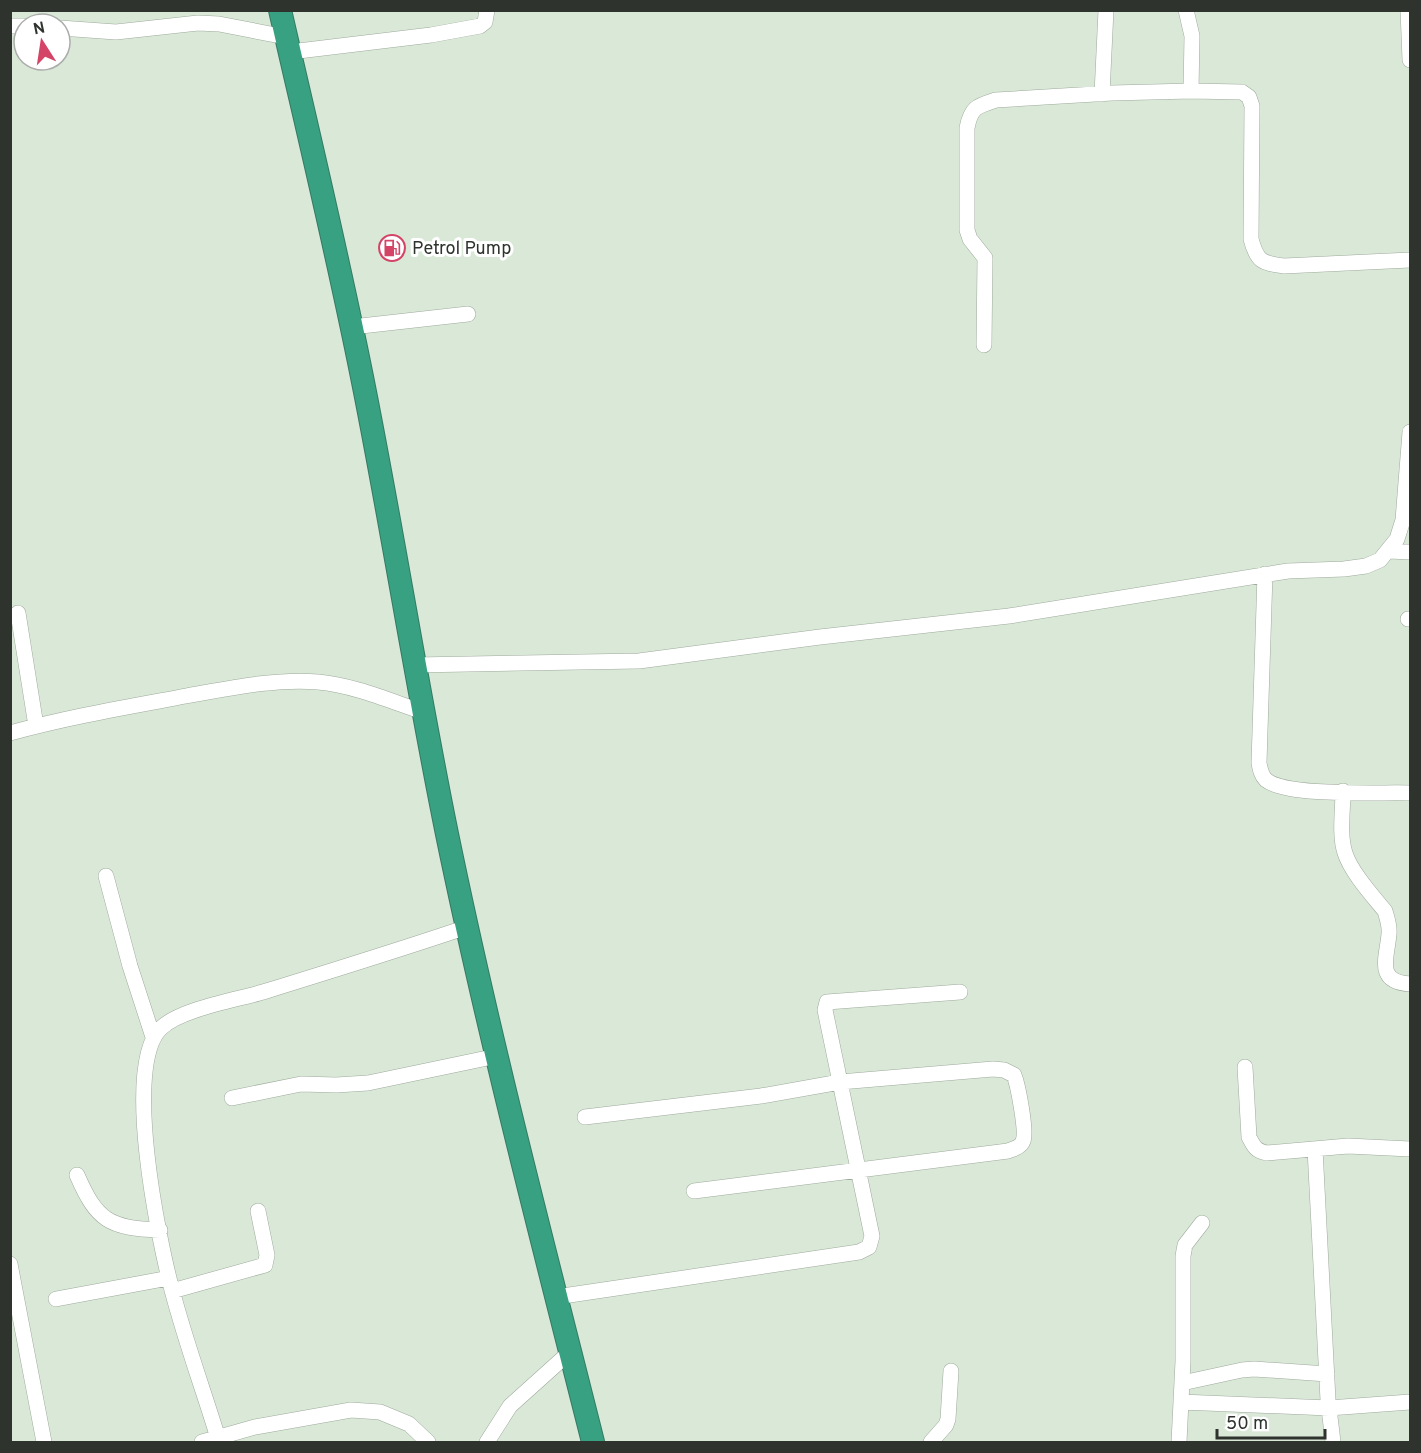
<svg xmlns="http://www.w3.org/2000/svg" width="1421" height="1453" viewBox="0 0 1421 1453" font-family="Overpass,sans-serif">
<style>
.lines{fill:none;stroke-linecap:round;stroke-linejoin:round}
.minor-casing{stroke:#9eab9c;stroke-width:16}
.highway-casing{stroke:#347a64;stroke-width:24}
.minor{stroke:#fff;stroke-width:15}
.highway{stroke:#38a181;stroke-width:22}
.labels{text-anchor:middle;stroke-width:6;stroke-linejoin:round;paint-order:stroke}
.poi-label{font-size:18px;fill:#2e332d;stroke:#fff;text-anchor:start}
</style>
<rect width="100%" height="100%" fill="#dae8d8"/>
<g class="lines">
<defs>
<path id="minor" d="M1186,10L1192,36L1191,91
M1408,10L1410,60
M10,26H24
M60,28L116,32L198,23L219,24L286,37
M290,52L431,35L480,26L485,22L487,10
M1102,94L1106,10
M352,327L468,314
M984,345L985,258L970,239L967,230V128C971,107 977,106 996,100L1112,93L1191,91L1242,92L1249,97L1252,106L1251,239C1257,262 1262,263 1284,266L1410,260
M1390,551L1410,552
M1265,574L1259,763C1260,769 1261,775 1266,780C1287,797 1381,792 1410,793
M18,613L36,726
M1408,619H1410
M415,665L639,661L820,637L1009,616L1288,571L1344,569L1366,566L1380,560L1397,539L1403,520L1410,432
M10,733C68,717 127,707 186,696C226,689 276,678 318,682C353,685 390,701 423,712
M1343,791C1343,810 1339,835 1345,853C1351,872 1372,895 1385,911C1387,918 1390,926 1389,934C1387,958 1375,982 1410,984
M106,876L130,966L153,1037
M1245,1067L1249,1137C1254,1147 1256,1151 1267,1153L1348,1146L1410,1149
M232,1098L301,1084L336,1085L368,1083L497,1056
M585,1117L761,1096L840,1082L993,1069L1004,1070L1014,1075C1018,1085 1027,1132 1023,1141C1021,1147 1013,1149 1008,1151L694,1191
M1315,1149L1328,1400L1333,1442
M77,1175C97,1221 109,1228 160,1230
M10,1264L44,1442
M172,1291L265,1265L267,1255L258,1211
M556,1297L859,1252L869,1247L872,1236L825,1010L827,1002L960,992
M56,1299L169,1278
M1182,1383L1242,1370L1254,1369L1327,1374
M1181,1402L1329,1408L1410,1402
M218,1438C203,1389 185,1340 172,1290C159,1241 122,1065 161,1028C181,1009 236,1000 263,992C331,971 399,950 467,927
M202,1442L255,1427L351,1410L380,1412L409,1424L428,1442
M487,1442L510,1406L570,1352
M931,1442L946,1425L948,1419L951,1371
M1179,1442L1183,1361V1256L1185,1245L1202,1223"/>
<path id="highway" d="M280,10C309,137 340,264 365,392C394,539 417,687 447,834C489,1038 542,1240 593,1442"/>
</defs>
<use href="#minor" class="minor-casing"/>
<use href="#highway" class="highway-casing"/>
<use href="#minor" class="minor"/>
<use href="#highway" class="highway"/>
</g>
<defs>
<symbol id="fuel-ring" viewBox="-11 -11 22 22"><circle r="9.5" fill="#fff" stroke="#d44467" stroke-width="1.5"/><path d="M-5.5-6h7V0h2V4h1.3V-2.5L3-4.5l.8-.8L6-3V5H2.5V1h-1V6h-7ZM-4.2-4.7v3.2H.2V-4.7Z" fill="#d44467"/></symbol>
</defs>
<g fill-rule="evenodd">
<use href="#fuel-ring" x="377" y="233" width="30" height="30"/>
</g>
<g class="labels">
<g class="poi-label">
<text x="412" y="254">Petrol Pump</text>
</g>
</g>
<rect width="1421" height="1453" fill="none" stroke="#2e332d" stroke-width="24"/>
<g transform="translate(42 42) rotate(348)"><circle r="28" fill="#ffffff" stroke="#abadab" stroke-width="1.5"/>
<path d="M0-4.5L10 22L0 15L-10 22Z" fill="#d44467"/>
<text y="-9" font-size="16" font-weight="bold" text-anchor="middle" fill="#2e332d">N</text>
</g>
<path d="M1217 1429v9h108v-9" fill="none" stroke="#2e332d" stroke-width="3"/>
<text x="1226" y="1429" font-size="18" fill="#2e332d" stroke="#ffffff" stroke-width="4.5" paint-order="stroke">50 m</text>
</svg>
